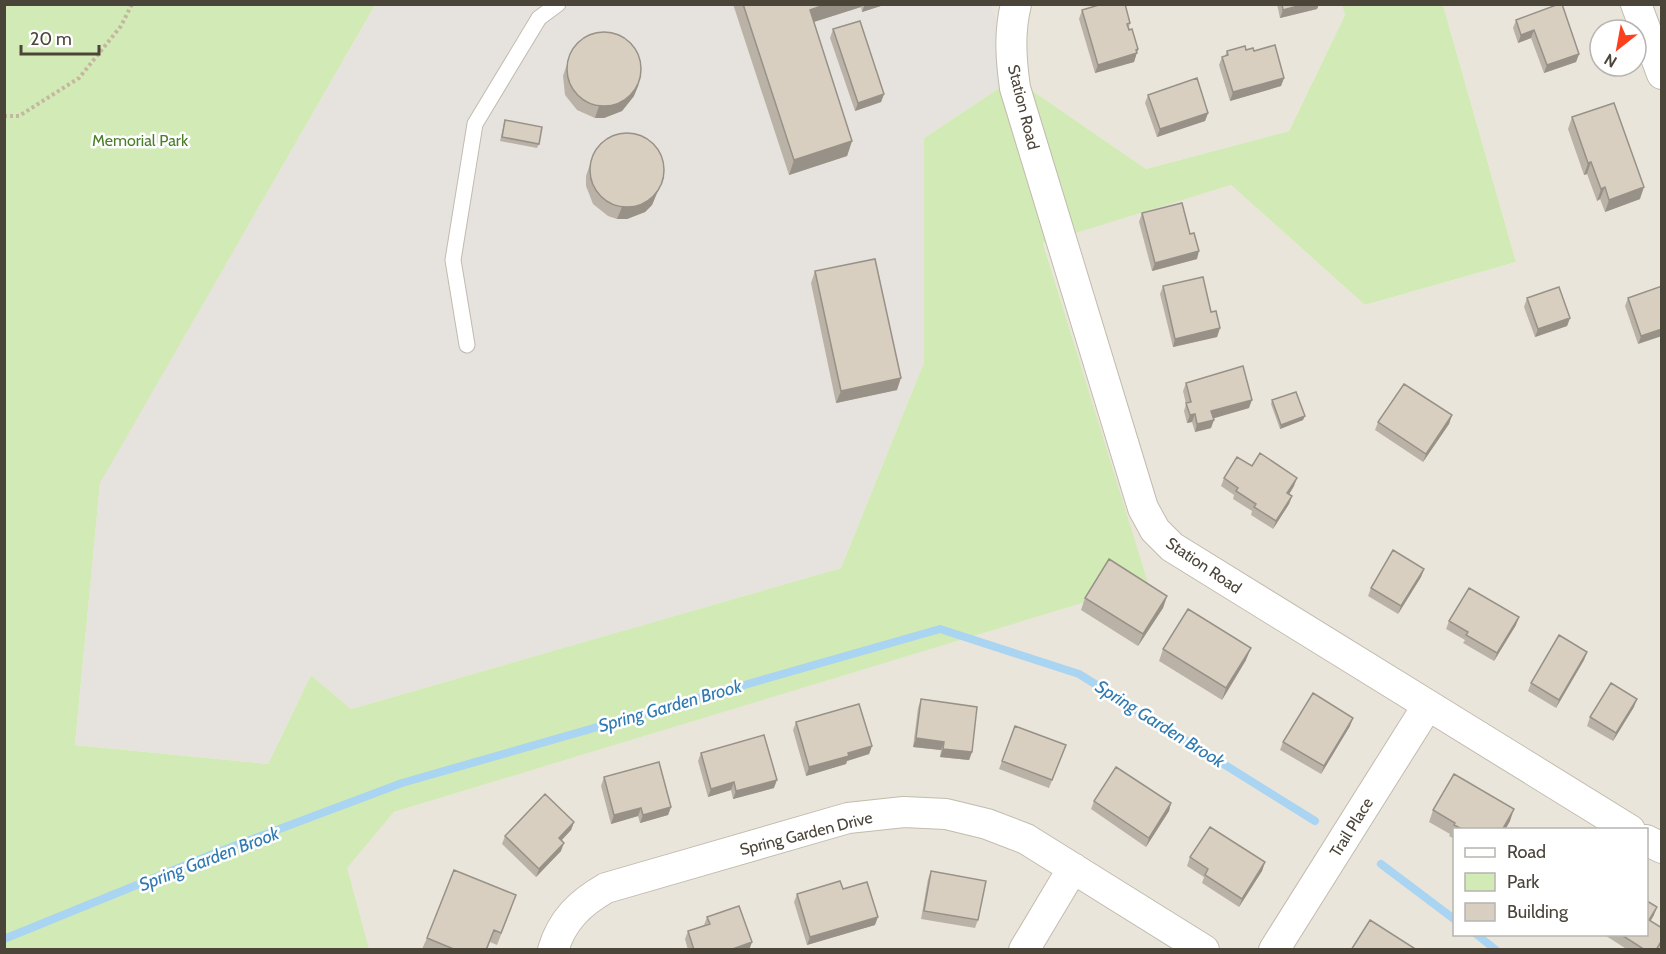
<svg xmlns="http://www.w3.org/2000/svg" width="1666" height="954" viewBox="0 0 1666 954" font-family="Cabin,sans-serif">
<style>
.residential{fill:#eae5da;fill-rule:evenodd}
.industrial{fill:#e6e2dd}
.green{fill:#d2eab5}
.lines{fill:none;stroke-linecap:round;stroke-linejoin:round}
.stream{stroke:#a9d4f2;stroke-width:8}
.lane-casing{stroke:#c2bbae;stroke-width:17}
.street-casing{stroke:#c2bbae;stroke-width:32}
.path{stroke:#c4b79f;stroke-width:4;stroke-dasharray:3 3;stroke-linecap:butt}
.lane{stroke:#fff;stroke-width:15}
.street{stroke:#fff;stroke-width:30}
.wall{fill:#bab2a6}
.shaded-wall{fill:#979187}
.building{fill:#d8cfc1;stroke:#979187;stroke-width:1.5}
.labels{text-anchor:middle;stroke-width:5;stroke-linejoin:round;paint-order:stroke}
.street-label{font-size:16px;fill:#4b4439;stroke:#fff}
.park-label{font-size:16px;fill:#4a7f2a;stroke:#fff}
.water-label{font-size:18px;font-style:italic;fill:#2e7ab2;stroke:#fff}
</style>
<rect width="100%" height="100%" fill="#f6f3ec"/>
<path class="residential" d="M1342,4L1345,15L1289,131L1146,169L1014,78L992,5Z
M1443,5H1661V949H368L346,868L394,812L1147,583L1043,242L1231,185L1365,305L1516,262ZM1600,30H1636V66H1600ZM1454,830H1646V934H1454Z"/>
<path class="industrial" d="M375,5H992L1014,78L924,138V362L841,568L351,709L311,675L268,764L75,745L100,482Z"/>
<path class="green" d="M5,5H375L100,483L75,745L268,764L311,675L351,709L841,568L924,362V138L1014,78L1146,169L1289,131L1345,15L1342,5H1443L1516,262L1365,305L1231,185L1043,243L1148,583L394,812L347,868L369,949L5,950Z"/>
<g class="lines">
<path class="stream" d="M1381,864L1454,919
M1476,934L1496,950
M4,939L213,854L402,783L940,629L1079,674L1315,821"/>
<defs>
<path id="lane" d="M467,345L453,260L475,124L539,18L558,4"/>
<path id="street" d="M1016,4C1009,33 1011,59 1015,88L1143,508L1155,530L1172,547L1630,830
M1636,4L1662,74
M1646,840L1662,848
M553,950C562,920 580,903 606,888L848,818L904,812L946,814L987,824L1026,839L1204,950
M1024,950L1073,868
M1274,950L1428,705"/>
</defs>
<use href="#lane" class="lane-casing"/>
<use href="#street" class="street-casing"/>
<path class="path" d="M4,116H19L79,78L121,26L132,4"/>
<use href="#lane" class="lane"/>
<use href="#street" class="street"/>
</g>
<path class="wall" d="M733,4H887L862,12L861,7L814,22L852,141L847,156L789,175Z
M1277,4H1319L1317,9L1280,18Z
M1082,10L1130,23L1129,27L1138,49L1134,62L1095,73L1079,19Z
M1516,20L1579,54L1576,62L1544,73L1531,38L1518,43L1513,28Z
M833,29L884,94L881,102L855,111L830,38Z
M1246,50L1254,51L1284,78L1281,86L1230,101L1219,65L1222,57L1225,56L1227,51Z
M567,64L634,96L622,111L604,118H595L577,110L565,95L563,76Z
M1148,95L1208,113L1205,121L1157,137L1145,103Z
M1572,117L1640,199L1605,212L1600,199L1597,201L1587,174L1584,175L1568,129Z
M505,120L539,144L537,148L500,141Z
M590,164L664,176L652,205L645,212L627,219H617L608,216L593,204L586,186V176Z
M1142,213L1197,259L1152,271L1139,222Z
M815,271L897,390L836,403L811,283Z
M1163,286L1220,328L1217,337L1173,347L1160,294Z
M1662,286L1638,344L1625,306L1628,298Z
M1527,298L1570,318L1567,326L1535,337L1524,307Z
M1186,383L1249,408L1213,418L1211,428L1195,432L1192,422L1187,423L1184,411L1186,404L1183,391Z
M1272,400L1303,420L1280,429L1271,404Z
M1452,415L1449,424L1423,462L1375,430L1378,422Z
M1252,466L1294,486L1289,494L1292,496L1289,504L1273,529L1251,515L1252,511L1233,499L1234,495L1221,486L1224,478Z
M1424,569L1421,577L1398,614L1368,596L1371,588Z
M1167,596L1163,608L1138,646L1081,610L1085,598Z
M1449,621L1516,625L1494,661L1463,643L1465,640L1446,629Z
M1163,649L1246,660L1222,700L1159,661Z
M1587,652L1584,660L1556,708L1528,691L1531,683Z
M921,699L972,752L969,760L940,757L941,750L913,747L918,708Z
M1634,707L1613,741L1587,726L1590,717Z
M796,722L872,746L869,754L847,761L846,764L806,776L793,730Z
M1015,726L1066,745L1049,788L999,769Z
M1350,726L1321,774L1280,750L1283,742Z
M701,753L774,788L733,799L731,790L708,797L698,761Z
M604,777L671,807L668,815L640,823L638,816L611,824L601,786Z
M1094,801L1171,803L1169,811L1146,847L1091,809Z
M1433,810L1510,821L1505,830H1455V839L1449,836L1450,834L1429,822Z
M574,822L571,830L561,841V851L536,877L502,844L505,836Z
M1190,857L1265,862L1262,871L1239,907L1202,883L1204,877L1187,866Z
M931,871L978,920L975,928L921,919L928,879Z
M843,889L875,925L807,945L794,902L797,894Z
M1647,901L1654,915L1650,921L1662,928V944L1658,950H1628L1603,934H1647Z
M512,907L497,945L490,942L487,950L422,949L427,938Z
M707,917L752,942L749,950H688L685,939L688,931L704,925Z"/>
<path class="shaded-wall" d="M827,4H861V7L804,25L810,10Z
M865,4H887L862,12Z
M1305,4H1319L1317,9L1280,18L1283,10Z
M1534,30L1531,38L1518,43L1521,35Z
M1138,49L1134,62L1095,73L1098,65Z
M1579,54L1576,62L1544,73L1547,65Z
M1284,78L1281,86L1230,101L1233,92Z
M639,84L634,96L622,111L604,118H595L599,106Z
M884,94L881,102L855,111L858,103Z
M1208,113L1205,121L1157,137L1160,129Z
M852,141L847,156L789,175L794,160Z
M1591,162L1587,174L1584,175L1588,163Z
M664,176L652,205L645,212L627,219H617L622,207Z
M1605,187L1600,199L1597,201L1601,189Z
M1644,187L1640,199L1605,212L1609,200Z
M1199,251L1197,259L1152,271L1155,263Z
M1570,318L1567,326L1535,337L1538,329Z
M1220,328L1217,337L1173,347L1175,339Z
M1662,329V336L1638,344L1641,336Z
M901,378L897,390L836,403L841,391Z
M1252,400L1249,408L1208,420L1211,411Z
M1195,414L1192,422L1187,423L1190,415Z
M1452,415L1449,424L1423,462L1426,454Z
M1305,416L1303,420L1280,429L1281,425Z
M1214,420L1211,428L1195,432L1197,424Z
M1297,478L1294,486L1285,501L1287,493Z
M1292,496L1289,504L1273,529L1276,521Z
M1424,569L1421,577L1398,614L1401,606Z
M1167,596L1163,608L1138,646L1143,634Z
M1519,617L1516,625L1494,661L1497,653Z
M1251,648L1246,660L1222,700L1226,688Z
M1587,652L1584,660L1556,708L1559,700Z
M1637,699L1634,707L1613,741L1616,733Z
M1353,718L1350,726L1321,774L1324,766Z
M916,738L944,742L941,750L913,747Z
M872,746L869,754L847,761L846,764L806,776L809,767L848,753Z
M943,749L972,752L969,760L940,757Z
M777,780L774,788L733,799L736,791Z
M734,782L731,790L708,797L711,789Z
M1171,803L1169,811L1146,847L1149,838Z
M671,807L668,815L640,823L643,815Z
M641,808L638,816L611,824L614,815Z
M1514,809L1510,821L1505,830H1502Z
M574,822L571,830L556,846L559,838Z
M564,843L561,851L536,877L539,869Z
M1265,862L1262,871L1239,907L1242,899Z
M1657,907L1654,915L1647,927L1649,920Z
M878,917L875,925L807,945L810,937Z
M752,942L749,950H730Z"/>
<path class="building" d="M743,4H827L810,10L852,141L794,160Z
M1102,4H1125L1130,23L1127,24L1129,30L1132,29L1138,49L1136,50L1137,53L1098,65L1082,10Z
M1282,4H1305L1283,10Z
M1559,4H1562L1579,54L1547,65L1534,30L1521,35L1516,20Z
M860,21L884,94L858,103L833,29Z
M567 69a37 37 0 1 1 74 0a37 37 0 1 1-74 0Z
M1275,45L1284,78L1233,92L1222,57L1228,55L1227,51L1245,46L1246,50L1253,48L1254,51Z
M1197,78L1208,113L1160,129L1148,95Z
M1614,103L1644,187L1609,200L1605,187L1601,189L1591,162L1588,163L1572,117Z
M505,120L542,127L539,144L502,137Z
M590 170a37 37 0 1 1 74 0a37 37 0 1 1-74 0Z
M1182,203L1190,234L1194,233L1199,251L1155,263L1142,213Z
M875,259L901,378L841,391L815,271Z
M1203,277L1211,312L1216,311L1220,328L1175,339L1163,286Z
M1662,286V329L1641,336L1628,298Z
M1559,287L1570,318L1538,329L1527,298Z
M1243,366L1252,400L1211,411L1214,420L1197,424L1195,414L1190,415L1186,403L1191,402L1186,383Z
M1404,384L1452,415L1426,454L1378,422Z
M1296,392L1305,416L1281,425L1272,400Z
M1260,453L1297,478L1287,493L1292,496L1276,521L1254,507L1256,504L1236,491L1238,488L1224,478L1237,457L1252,466Z
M1393,550L1424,569L1401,606L1371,588Z
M1109,559L1167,596L1143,634L1085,598Z
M1469,588L1519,617L1497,653L1466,635L1468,632L1449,621Z
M1188,609L1251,648L1226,688L1163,649Z
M1559,635L1587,652L1559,700L1531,683Z
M1611,683L1637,699L1616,733L1590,717Z
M1313,693L1353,718L1324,766L1283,742Z
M921,699L977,707L972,752L943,749L944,742L916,738Z
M859,704L872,746L848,753L849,756L809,767L796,722Z
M1015,726L1066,745L1052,780L1002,761Z
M764,735L777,780L736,791L734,782L711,789L701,753Z
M659,762L671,807L643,815L641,808L614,815L604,777Z
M1116,767L1171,803L1149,838L1094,801Z
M1454,774L1514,809L1502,830H1464L1454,825L1455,823L1433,810Z
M545,794L574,822L559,838L564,843L539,869L505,836Z
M1210,827L1265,862L1242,899L1205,875L1208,869L1190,857Z
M454,870L516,895L501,933L494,930L486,950H456L427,938Z
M931,871L986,881L978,920L924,911Z
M840,881L843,889L867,882L878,917L810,937L797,894Z
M1647,901L1657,907L1649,920L1662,928V940L1656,950H1645L1620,934H1647Z
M739,906L752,942L730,950H694L688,931L710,924L707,917Z
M1370,920L1417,950H1351Z"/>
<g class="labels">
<g class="street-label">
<text transform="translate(1024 107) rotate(76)" y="6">Station Road</text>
<text transform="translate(1204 565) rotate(34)" y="6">Station Road</text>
<text transform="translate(1351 827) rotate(-58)" y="6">Trail Place</text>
<text transform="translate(806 833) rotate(-14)" y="6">Spring Garden Drive</text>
</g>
<g class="park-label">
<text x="140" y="146">Memorial Park</text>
</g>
<g class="water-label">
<text transform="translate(670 706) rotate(-16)" y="6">Spring Garden Brook</text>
<text transform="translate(1160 724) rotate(32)" y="6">Spring Garden Brook</text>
<text transform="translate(209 859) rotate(-21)" y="6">Spring Garden Brook</text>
</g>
</g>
<rect width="1666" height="954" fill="none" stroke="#4b4439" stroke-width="12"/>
<rect x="1453" y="828" width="195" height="108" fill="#ffffff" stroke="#b7b4b0" stroke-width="1.5"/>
<rect x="1465" y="848" width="30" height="9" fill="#ffffff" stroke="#b7b4b0" stroke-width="1.5"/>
<text x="1507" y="858" font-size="18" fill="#4b4439">Road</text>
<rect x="1465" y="873" width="30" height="18" fill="#d2eab5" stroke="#b7b4b0" stroke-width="1.5"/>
<text x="1507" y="888" font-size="18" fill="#4b4439">Park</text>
<rect x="1465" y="903" width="30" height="18" fill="#d8cfc1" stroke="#b7b4b0" stroke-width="1.5"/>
<text x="1507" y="918" font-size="18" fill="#4b4439">Building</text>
<g transform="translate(1618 48) rotate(211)"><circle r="28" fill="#ffffff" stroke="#b7b4b0" stroke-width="1.5"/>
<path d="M0-4.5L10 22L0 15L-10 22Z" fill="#fc3f1d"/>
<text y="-9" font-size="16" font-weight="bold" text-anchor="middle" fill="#4b4439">N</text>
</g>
<path d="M21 45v9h78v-9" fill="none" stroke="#4b4439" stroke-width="3"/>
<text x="30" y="45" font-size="18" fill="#4b4439" stroke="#ffffff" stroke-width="4.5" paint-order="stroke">20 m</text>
</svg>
